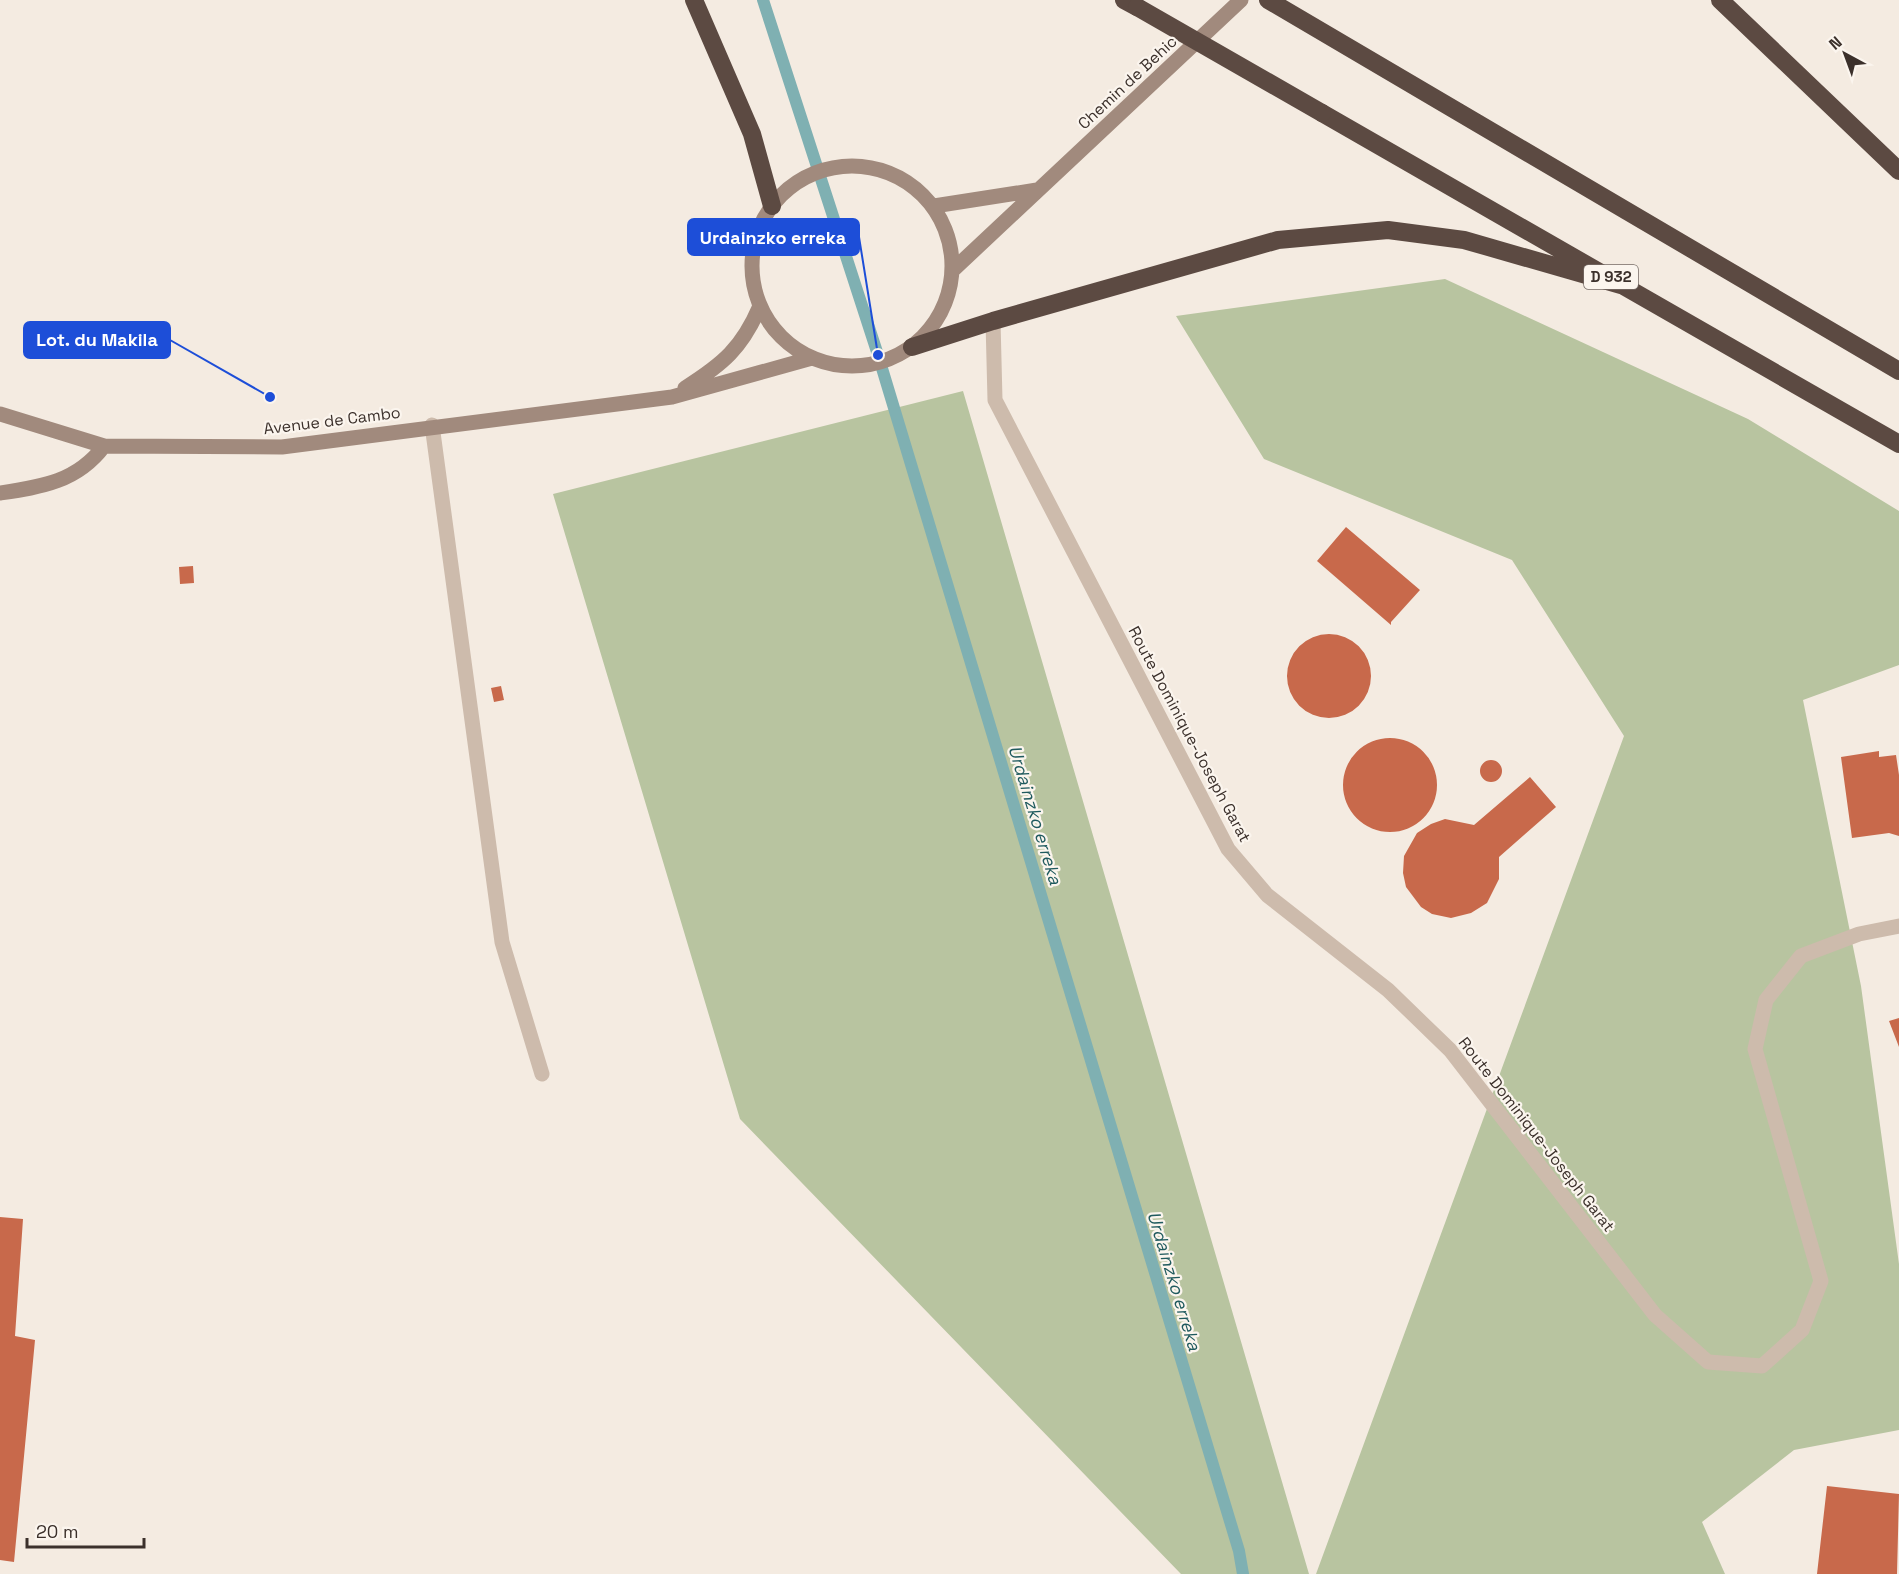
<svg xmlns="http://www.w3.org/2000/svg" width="1899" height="1574" viewBox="0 0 1899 1574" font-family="'Space Grotesk',sans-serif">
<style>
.green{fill:#b8c4a0}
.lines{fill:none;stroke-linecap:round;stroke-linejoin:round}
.stream{stroke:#7fb0b2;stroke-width:12}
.building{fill:#c8694b}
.lane{stroke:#cdbbac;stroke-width:15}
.street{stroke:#cdbbac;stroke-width:15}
.secondary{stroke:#a18a7d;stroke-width:15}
.highway{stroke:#5c4a42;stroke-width:18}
.highway-bridge{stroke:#5c4a42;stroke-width:18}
.labels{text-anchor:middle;stroke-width:4.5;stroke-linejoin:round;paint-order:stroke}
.shield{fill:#fbf5ee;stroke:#756b66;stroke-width:1.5}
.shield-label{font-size:15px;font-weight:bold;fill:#3b302b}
.street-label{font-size:16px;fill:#3b302b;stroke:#fbf5ee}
.water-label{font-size:18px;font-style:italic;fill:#1f5a5e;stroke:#fbf5ee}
.leader{fill:none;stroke:#1d4ed8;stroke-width:2}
.callout-dot{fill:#1d4ed8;stroke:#fbf5ee;stroke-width:2}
.callout{fill:#1d4ed8;stroke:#1d4ed8;stroke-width:2}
.callout-label{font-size:18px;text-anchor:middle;font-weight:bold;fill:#fff}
</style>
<rect width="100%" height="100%" fill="#f4ebe1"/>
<path class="green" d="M1445,279L1748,419L1899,511V665L1803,700L1861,986L1899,1264V1430L1794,1450L1702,1522L1725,1574H1316L1624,736L1512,560L1264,459L1176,316Z
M963,391L1309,1574H1181L740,1119L553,494Z"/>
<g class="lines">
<path class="stream" d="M763,0L878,355L1239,1551L1243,1574"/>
</g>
<path class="building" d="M1346,527L1420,590L1391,622V625L1317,561Z
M193,566L194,583L180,584L179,567Z
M1287 676a42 42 0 1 1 84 0a42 42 0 1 1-84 0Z
M501,686L504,700L494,702L491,688Z
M1343 785a47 47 0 1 1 94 0a47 47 0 1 1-94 0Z
M1879,751V757L1896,755L1899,775V836L1889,833L1852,838L1841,757Z
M1480 771a11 11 0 1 1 22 0a11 11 0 1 1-22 0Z
M1530,777L1556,807L1499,857V879L1487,903L1471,913L1451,918L1432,914L1421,907L1406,887L1403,873L1404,856L1417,833L1431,824L1445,819L1474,825Z
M1899,1018V1047L1889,1021Z
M0,1217L23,1219L15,1336L35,1340L14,1562L0,1560Z
M1827,1486L1899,1494L1897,1574H1817Z"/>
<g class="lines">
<path class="lane" d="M432,425L502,942L542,1074"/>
<path class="street" d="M993,321L995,400L1228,849L1267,895L1388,990L1450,1050L1655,1315L1708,1362L1762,1366L1802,1330L1821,1281L1755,1049L1766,1000L1801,956L1859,934L1899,926"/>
<path class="secondary" d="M752 266a100 100 0 1 1 200 0a100 100 0 1 1-200 0Z
M934,206L1037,190
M953,270L1241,0
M685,388C723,364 742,348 760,306
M0,414L104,446L282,447L672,397L812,358
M0,493C41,487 77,482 104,446"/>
<path class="highway" d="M694,0L752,134L772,206
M1124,0L1137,7
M1268,0L1899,371
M1720,0L1899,171
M1322,113L1899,444
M912,347L993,321L1278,240L1388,230L1464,240L1628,287"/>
<path class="highway-bridge" d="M1137,7L1322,113"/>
</g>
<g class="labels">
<rect class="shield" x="1584" y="265" width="54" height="24" rx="4.5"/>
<g class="shield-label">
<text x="1611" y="282">D 932</text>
</g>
<g class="street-label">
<text transform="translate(1127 82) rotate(-43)" y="6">Chemin de Behic</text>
<text transform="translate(332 420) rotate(-7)" y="6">Avenue de Cambo</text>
<text transform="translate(1190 734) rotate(62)" y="6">Route Dominique-Joseph Garat</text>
<text transform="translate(1537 1134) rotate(52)" y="6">Route Dominique-Joseph Garat</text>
</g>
<g class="water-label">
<text transform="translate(1035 815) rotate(73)" y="6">Urdainzko erreka</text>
<text transform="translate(1174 1281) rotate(73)" y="6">Urdainzko erreka</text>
</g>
</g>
<path class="leader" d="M878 355L859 237M270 397L170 340"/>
<g class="callout-dot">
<circle cx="878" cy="355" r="6"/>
<circle cx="270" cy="397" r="6"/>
</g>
<g class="callout">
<rect x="688" y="219" width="171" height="36" rx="6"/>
<rect x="24" y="322" width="146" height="36" rx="6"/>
</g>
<g class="callout-label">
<text x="773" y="244">Urdainzko erreka</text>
<text x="97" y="346">Lot. du Makila</text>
</g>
<g transform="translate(1845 54) rotate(319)" stroke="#fbf5ee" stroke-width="4.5" paint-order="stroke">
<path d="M0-4.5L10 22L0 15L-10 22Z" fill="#3b302b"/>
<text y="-9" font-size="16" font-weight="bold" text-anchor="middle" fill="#3b302b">N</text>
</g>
<path d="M27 1538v9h117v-9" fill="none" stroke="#3b302b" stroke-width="3"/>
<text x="36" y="1538" font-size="18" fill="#3b302b" stroke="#fbf5ee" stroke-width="4.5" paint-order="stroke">20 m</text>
</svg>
